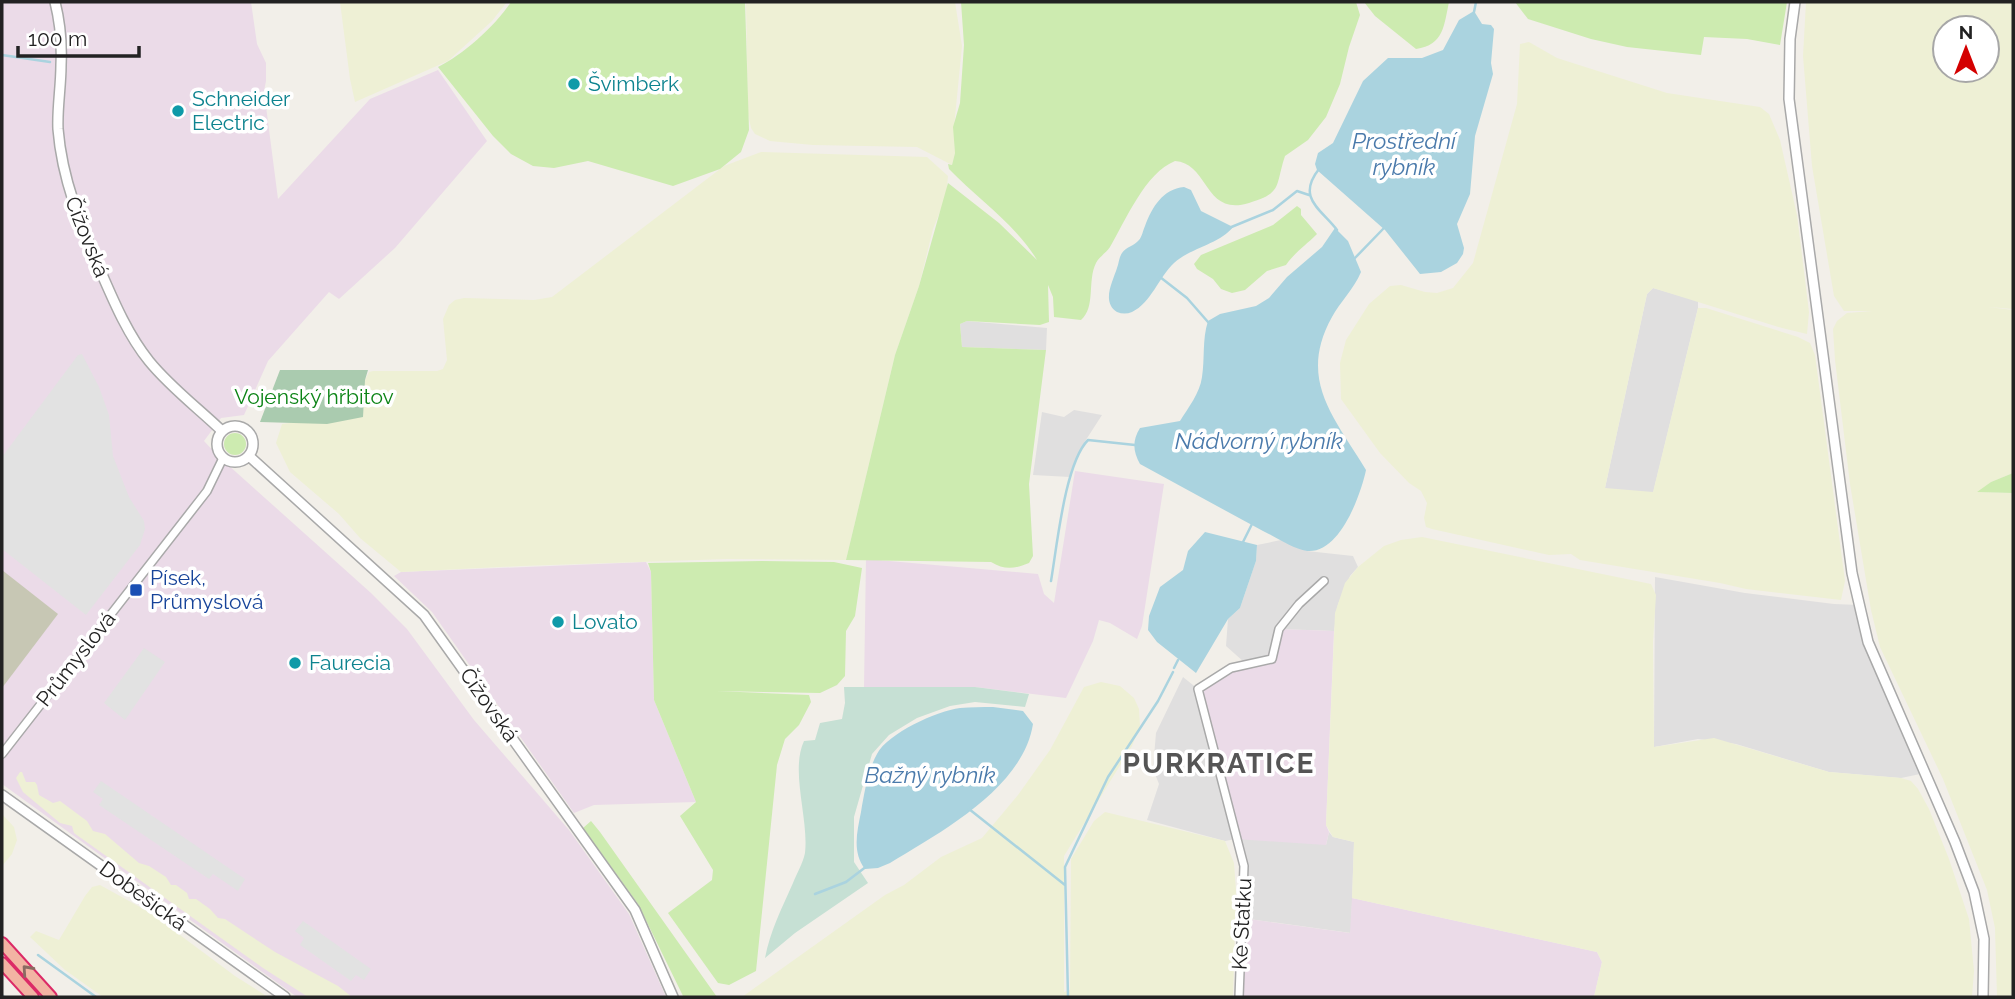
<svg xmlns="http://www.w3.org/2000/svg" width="2015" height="999" viewBox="0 0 2015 999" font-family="Raleway,sans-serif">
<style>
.residential{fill:#e0dfdf}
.industrial{fill:#ebdbe8}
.construction{fill:#c7c7b4}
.farmland{fill:#eef0d5;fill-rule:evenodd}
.grass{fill:#cdebb0}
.wetland{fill:#c6e0d4}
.cemetery{fill:#aacbaf}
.parking{fill:#e2e2e2}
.water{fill:#aad3df}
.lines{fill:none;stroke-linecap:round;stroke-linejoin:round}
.stream{stroke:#aad3df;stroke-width:2.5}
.minor-casing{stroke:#a9a9a9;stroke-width:10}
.tertiary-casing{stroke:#a9a9a9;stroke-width:12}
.trunk-casing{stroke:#dc2a67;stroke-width:14}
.minor{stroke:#fff;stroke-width:7}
.tertiary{stroke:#fff;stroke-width:9}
.trunk{stroke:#f2b4a3;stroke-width:10}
.oneway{stroke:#8a6b62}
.culture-dot{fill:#0f9aa8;stroke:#fff;stroke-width:2.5}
.transit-dot{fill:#1a4fb4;stroke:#fff;stroke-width:2.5}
.labels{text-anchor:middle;stroke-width:7;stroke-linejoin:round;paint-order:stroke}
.culture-label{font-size:21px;fill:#0d838f;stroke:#fff;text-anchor:start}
.street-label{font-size:21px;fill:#222;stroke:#fff}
.park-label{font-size:21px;fill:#0c8416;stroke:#fff}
.transit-label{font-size:21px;fill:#164399;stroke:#fff;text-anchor:start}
.water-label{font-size:23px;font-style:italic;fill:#4a7aab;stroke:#fff}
.district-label{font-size:28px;font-weight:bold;letter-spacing:2px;fill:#555;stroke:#fff}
</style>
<rect width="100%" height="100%" fill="#f2efe9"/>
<path class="residential" d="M1653,288L1698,301V308L1653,493L1608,489L1605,488L1647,294Z
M967,321L1047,328L1046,350L962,347L960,324Z
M1074,410L1102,415L1082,446L1070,477L1033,475L1042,412L1064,417Z
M1281,540L1307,551L1353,556L1358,567L1350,576L1338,604L1334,631L1279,629L1266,658L1244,662L1226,646L1228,619L1240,608L1256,561L1257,545Z
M1655,577L1745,593L1834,604L1859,605L1868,642L1925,773L1901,778L1829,772L1736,744L1698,739L1654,747Z
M1183,677L1198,689L1326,845L1329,832L1333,837L1354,842L1351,933L1242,918L1244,881L1236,839L1225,841L1147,820L1159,784L1153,769L1156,733Z"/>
<path class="industrial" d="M2,2H251L257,44L266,63V81L264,91L278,199L370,99L438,70L487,141L395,248L339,299L329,292L268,361L244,415L221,418L204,441L217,455L371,593L407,629L474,720L569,830L629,914L666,997H297L2,784Z
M1075,471L1164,484L1142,626L1137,639L1110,623L1099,620L1093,641L1066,698L975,687H864L866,559L1038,574L1044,594L1054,603Z
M646,562L651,572L654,700L696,802L594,805L574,813L432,612L394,576L401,572Z
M1279,629L1334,631L1326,825L1329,832L1326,845L1236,839L1198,689L1205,681L1266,658Z
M1352,898L1597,952L1602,962L1594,997H1239L1242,918L1350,933Z"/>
<path class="construction" d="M2,570L58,614L2,688Z"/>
<path class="farmland" d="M340,2H507L492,21L448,61L355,102L350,79Z
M746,2H955L962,46L954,127L955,153L952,165L917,147L813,145L770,141L755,134L751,128L748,114Z
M1806,2H2013V309L1988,307L2013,310V473L1991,482L1979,492L2013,493V997H1997L1995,928L1987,890L1943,779L1880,647L1871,610L1850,484L1835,360L1833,329L1837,321L1847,313L1872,311H1844L1834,296L1812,166L1803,56ZM1945,28H1987V70H1945Z
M1529,42L1557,58L1667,93L1760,107L1769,114L1780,140L1797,215L1809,312L1807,334L1782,328L1653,288L1647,294L1605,488L1653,492L1698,308H1706L1798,337L1810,343L1815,355L1845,581L1841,600L1746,589L1720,583L1580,560L1571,554L1549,555L1432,529L1426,527L1424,518L1427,503L1421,491L1409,483L1380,453L1341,399L1340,363L1346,340L1369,304L1390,286L1401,285L1425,292L1437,293L1453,288L1473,263L1517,104L1520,44Z
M761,152L927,157L948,176L946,197L933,229L919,286L895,355L846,560L727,559L521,566L401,572L360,538L339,514L290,472L276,443L282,424L296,422L365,380L369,372L373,371H437L443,369L447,360L443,319L449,305L455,300L464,298L534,300L552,297L724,166Z
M1422,537L1651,584L1656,595L1653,642L1654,747L1714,738L1829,772L1901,778L1911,781L1918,789L1929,809L1949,859L1969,919L1974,971L1972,997H1594L1602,962L1597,952L1352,898L1354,842L1333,837L1326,825L1335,613L1345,583L1358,567L1384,546L1401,540Z
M1101,682L1120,686L1134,698L1139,709L1140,726L1132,746L1064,856V992L1070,990L1071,859L1094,821L1105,812L1225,841L1234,863L1236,891L1233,997H742L885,895L904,885L941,857L982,838L1018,795L1050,750L1084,687Z
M20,772H22L26,782H35L37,785L39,795L53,803L60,801L87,821L93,831L105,834L139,863L149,866L166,877L171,885H176L187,893L189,899H196L210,909L218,918L225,919L275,952L338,986L352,997H308L263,968L74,833L72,826L60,823L23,792L16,778Z
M2,814L14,827L17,840L12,854L2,866Z
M100,885L149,912L235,976L268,997H103L65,970L30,937L36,931L59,940L85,896L92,887Z"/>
<path class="grass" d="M511,2H745L749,130L741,152L720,169L673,186L588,161L554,168L533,166L511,154L493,136L438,67C463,55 496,25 511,2Z
M961,2H1356L1360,15L1349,47L1340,84L1326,117L1308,140L1285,156C1275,186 1283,193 1249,203C1204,217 1209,163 1175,161C1145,173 1126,220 1110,247C1106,253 1099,257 1096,263C1087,281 1096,307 1081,320L1054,317L1053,297L1048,285L1049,322L1040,325L967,321L960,324L962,347L1046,350L1029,484L1033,556L1029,563C1015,569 1004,570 991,562L846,560L895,355L919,286L948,183L999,223L1037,260C1016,225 978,199 949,169L948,164L952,165L955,153L953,127L960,103L964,45Z
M1364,2H1449C1444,25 1444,45 1416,49L1375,16Z
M1515,2H1787L1780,45L1747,39L1704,37L1701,55L1627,47L1591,39L1528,19Z
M1297,206L1301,209V215L1317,234C1305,246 1296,251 1286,265L1267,271L1245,290L1232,293L1221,289L1213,279L1197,269L1194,264L1201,255L1273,225Z
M224 444a11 11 0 1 1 22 0a11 11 0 1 1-22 0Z
M2013,473V493L1977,492L1991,482Z
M762,561L834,562L862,568L855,616L846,631L845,676L837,685L820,693L716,691L809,695L811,702L799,725L785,739L777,765L756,971L729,985L718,983L668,913L712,880L713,870L680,816L696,802L654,700L651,572L648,563Z
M591,821L600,832L717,997L683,996L638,904L583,828Z"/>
<path class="wetland" d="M844,687H975L1029,694L1025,707L975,702L950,706L917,718L889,735L872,754L854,817V862L868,883L795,933L765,958C770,931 782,908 793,883C797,873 803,863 805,853C809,819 790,771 804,741L815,740L820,723L842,719L845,703Z"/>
<path class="cemetery" d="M280,370H368L365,380L363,417L327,424L260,422Z"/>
<path class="parking" d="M82,354L99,387L109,415L113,456L129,497L144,521L145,529L140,545L86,615L2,549V457L78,355Z
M144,648L165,662L125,720L104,703Z
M101,781L245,879L238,891L213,874L209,879L99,805L103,799L93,792Z
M303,921L371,969L364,980L356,975L351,981L300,945L304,938L295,931Z"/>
<path class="water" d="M1474,11L1482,24L1491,25L1494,29L1491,63L1493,74L1475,136L1470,194L1457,224L1464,248L1463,254L1457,263L1441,272L1420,274L1385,230L1317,170L1315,164L1318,153L1333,143L1363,81L1388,58H1422L1443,50L1459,20Z
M1184,187L1191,190L1201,211L1233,227C1220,244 1190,248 1174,263C1159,277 1151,303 1132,312C1127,314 1122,314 1117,312C1101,302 1113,281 1117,268C1119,263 1119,257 1122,253C1126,247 1134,246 1139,240C1142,237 1143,230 1145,226C1152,207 1163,189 1184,187Z
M1335,228L1348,241L1361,272C1354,289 1340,302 1332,317C1297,380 1335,418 1366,470C1361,494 1340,554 1307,551C1293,549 1276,537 1263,531C1222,509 1181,486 1140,464C1133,451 1132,441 1140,428L1180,421C1188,408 1200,393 1202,377C1205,358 1202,340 1208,321L1220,314L1256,306L1269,298L1287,277L1322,247Z
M1205,532L1257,545L1256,561L1240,608L1228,619L1196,673L1157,642L1148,630L1149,616L1160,587L1183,570L1188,551Z
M993,707L1023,711L1033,724C1023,788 941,832 890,863L878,868L865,869C852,852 857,832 861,812C864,794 868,770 877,754C888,733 937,711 960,708C971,707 982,707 993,707Z"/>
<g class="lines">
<path class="stream" d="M1474,12L1476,2
M2,55L50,62
M1319,169C1296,198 1321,209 1337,230
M1229,228L1273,210L1297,191L1309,195
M1354,259L1384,228
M1160,277L1187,298L1208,322
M1242,544L1253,522
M1051,581C1057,546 1065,463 1088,440L1135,445
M1174,668L1178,660
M969,809L1065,885
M815,894L846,882L867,866
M38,955L96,997
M2,995L4,997
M1068,997L1065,867L1108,777L1158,701L1173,672"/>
<defs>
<path id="minor" d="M2,754L207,491L223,458
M1239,997L1244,866L1198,689L1231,668L1272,659L1279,629L1299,604L1324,581"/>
<path id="tertiary" d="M55,2C60,22 62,44 61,65C61,87 57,108 58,129C62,180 81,225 101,272C114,302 128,335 149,361C170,387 198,408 222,431
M1795,2L1790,39L1789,99L1852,573L1868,642L1955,842L1974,892L1984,939L1983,997
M217 444a18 18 0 1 1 36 0a18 18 0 1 1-36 0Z
M249,456L424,615L635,910L673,997
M2,795L285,997"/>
<path id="trunk" d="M2,943L51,997
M2,963L33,997"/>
</defs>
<use href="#minor" class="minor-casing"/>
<use href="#tertiary" class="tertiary-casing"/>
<use href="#trunk" class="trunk-casing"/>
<use href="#minor" class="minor"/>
<use href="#tertiary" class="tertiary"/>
<use href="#trunk" class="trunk"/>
</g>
<defs><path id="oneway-chevron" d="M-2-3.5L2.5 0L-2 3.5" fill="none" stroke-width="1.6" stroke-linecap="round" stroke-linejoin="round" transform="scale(1.75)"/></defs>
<use class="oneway" href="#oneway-chevron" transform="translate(27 970) rotate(-132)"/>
<g class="culture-dot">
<circle cx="574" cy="84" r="7"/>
<circle cx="178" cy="111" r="7"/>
<circle cx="558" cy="622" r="7"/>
<circle cx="295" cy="663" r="7"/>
</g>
<rect class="transit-dot" x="129" y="583" width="14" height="14" rx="3.5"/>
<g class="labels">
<g class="culture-label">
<text x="588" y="91">Švimberk</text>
<text x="192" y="106">Schneider<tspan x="192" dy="24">Electric</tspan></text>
<text x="572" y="629">Lovato</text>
<text x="309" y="670">Faurecia</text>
</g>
<g class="street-label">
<text transform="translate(87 237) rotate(68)" y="7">Čížovská</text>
<text transform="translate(76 659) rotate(-52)" y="7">Průmyslová</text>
<text transform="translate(489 705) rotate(55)" y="7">Čížovská</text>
<text transform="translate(143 896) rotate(36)" y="7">Dobešická</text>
<text transform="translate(1242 924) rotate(-87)" y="7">Ke Statku</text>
</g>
<g class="park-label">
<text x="314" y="404">Vojenský hřbitov</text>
</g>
<g class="transit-label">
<text x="150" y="585">Písek,<tspan x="150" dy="24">Průmyslová</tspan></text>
</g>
<g class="water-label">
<text x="1404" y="149">Prostřední<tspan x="1404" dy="26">rybník</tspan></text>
<text x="1259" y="449">Nádvorný rybník</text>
<text x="930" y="783">Bažný rybník</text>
</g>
<g class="district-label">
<text x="1219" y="773">PURKRATICE</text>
</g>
</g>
<rect width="2015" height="999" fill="none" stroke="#222222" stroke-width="7"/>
<g transform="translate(1966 49)"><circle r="33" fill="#ffffff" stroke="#a7a7a7" stroke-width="2"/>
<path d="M0-5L12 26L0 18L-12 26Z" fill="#d40000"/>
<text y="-10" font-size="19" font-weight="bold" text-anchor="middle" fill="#222222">N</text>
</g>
<path d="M18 46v10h121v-10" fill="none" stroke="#222222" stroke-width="3.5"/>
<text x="28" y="46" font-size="21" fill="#222222" stroke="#ffffff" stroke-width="5" paint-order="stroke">100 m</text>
</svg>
